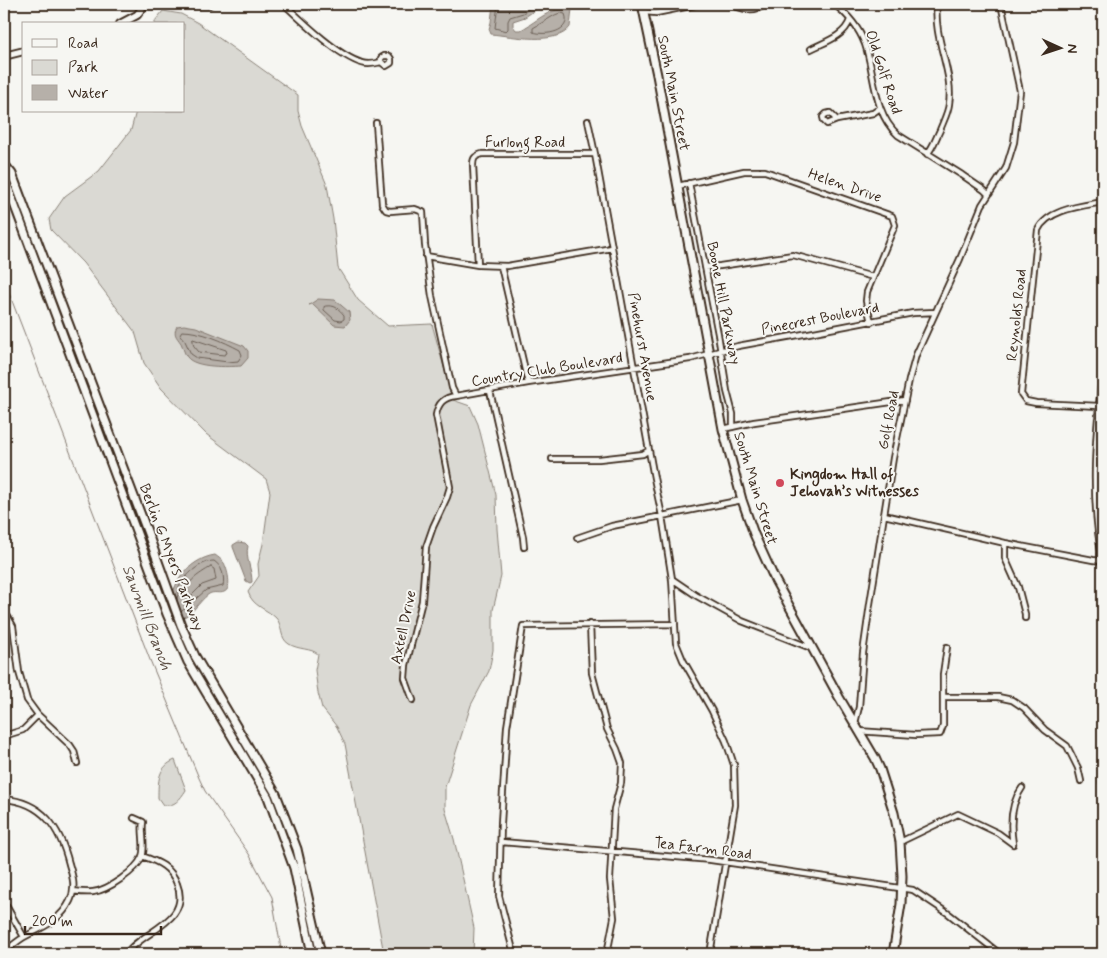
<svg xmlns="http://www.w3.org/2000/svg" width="1107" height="958" viewBox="0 0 1107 958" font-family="Mynerve,sans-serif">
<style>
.green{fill:#dad9d3;stroke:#8a8278}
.water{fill:#b6b0a9;stroke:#857a71}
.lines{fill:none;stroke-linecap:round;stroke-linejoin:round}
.shore{stroke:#6c6056;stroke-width:1}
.stream{stroke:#857a71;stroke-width:1}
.street-casing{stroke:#3b2a1e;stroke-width:8}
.secondary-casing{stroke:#3b2a1e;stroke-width:10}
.primary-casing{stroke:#3b2a1e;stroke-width:11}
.street{stroke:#f6f6f2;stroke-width:4.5}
.secondary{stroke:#f6f6f2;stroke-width:6}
.primary{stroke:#f6f6f2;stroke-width:7}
.poi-dot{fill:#d1495b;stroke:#f6f6f2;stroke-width:2}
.labels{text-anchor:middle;stroke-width:4;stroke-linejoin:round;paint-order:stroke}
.street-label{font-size:15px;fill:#3b2a1e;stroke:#f6f6f2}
.poi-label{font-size:15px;font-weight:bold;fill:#3b2a1e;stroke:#f6f6f2;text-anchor:start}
.water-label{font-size:16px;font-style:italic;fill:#605248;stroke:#f6f6f2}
</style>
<rect width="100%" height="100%" fill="#f6f6f2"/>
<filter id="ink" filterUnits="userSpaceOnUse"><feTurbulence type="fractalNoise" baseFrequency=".02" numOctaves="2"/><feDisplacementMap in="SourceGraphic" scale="10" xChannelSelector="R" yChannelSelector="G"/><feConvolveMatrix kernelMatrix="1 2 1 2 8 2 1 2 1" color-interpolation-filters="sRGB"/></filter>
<g filter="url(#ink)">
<path class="green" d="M163,11L181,14L198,23L298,95V111L302,126L327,185L333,219L338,268L358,300L388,326L432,324L453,400L470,406L478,424L496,495L497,529L501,576L493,610V650L489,671L471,705L445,787V809L454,839L474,928L473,954H384L345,744L337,727L322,708L318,693L315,670L318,654C311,648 299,650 289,644C279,638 283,625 276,618C266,608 253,607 248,592L259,576L258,564L263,544L270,492L266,479L206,434L161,388L144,363L135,332L83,263L51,230L49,219L65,196L99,171L131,130L136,111H184V24H155V21Z
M175,760L186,790C180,799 175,807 163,805L158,798C158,781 158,767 175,760Z"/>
<path class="water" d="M493,4H544L525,17L513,21V26L516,30H521C539,20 549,7 572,9L570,27C557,46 512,36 491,34L489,29L491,22Z
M318,299L335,300L349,312L350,320L345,326L334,325L312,304L309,305Z
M184,325L196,327L244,346L248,351V358L241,366C228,367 195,368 187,357C184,353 183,347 181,343C176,336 173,334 177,326Z
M238,542L245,543L248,546C245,558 252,569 252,582L250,583L246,581L233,547V545Z
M215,555C218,557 222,560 224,563C227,568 233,589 224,592C220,594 214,591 209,594C198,601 187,626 172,615C166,588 188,559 215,555Z"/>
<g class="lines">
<path class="shore" d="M498,4L495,28L506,31L508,29V21L510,17L523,13L536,4
M561,13L565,14C572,32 545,36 533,32V28L555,15Z
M326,306C335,305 338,308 344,315V319L341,321L335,320L324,310V307Z
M182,331C201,331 223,341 240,350L242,355L238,361L228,362L197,358L191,354L185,341L180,335Z
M193,339L226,350L227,353L224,355L199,352L194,346Z
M211,567L214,569L216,580L202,585L188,599H185C182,584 199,574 211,567Z
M177,600C178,596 178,591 179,587C185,575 201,561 214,561C222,566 225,577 223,586L206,590L181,612"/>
<path class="stream" d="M4,280L150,660L199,778L205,791L249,854L272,897L282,954"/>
<defs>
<path id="street" d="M284,4C302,21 338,56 362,63C368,65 374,64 381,62L386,66L391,63V59L389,56H384L381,58V62
M729,4C742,9 754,13 766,4
M834,4C847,14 859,28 865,44C875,73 873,113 898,135L962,175L984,190L988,194
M1092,4L1103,8
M645,12L656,13L700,4
M811,49C825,42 845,36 850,20
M837,120L827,124L824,121L823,117L826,114L830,113L837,120L873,113L880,108
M588,121L595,154L654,478L662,516L672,579L676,643L683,660L712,711L726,741L734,765L735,805L710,954
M376,123L382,204L386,210L390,211L415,209L423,212L425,245L432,296L452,388L456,396L528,383L690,359L738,346L793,336L913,313L935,312
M927,154C933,148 936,138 940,130C943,122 948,113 949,104C954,72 933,40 937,4
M689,183L718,334L727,391L733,414V427
M678,186L744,171H765L892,216L895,225L867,292L866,301L871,322
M426,256L478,265L507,266L612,248
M478,265L473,165C473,158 475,156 482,154H595
M501,266L528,383
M705,267L720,266L793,255L873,277
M1103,366C1096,432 1089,495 1103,562
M490,391L523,537L524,547
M1099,406L1036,403L1026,401L1021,394L1038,230C1048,209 1082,206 1103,202
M723,429L754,422L905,400
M552,459H599L643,454L649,450
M1095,470L1103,468
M884,515L1005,543L1093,560L1103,561
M577,538L612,526L742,500
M1005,543V558L1018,587L1025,614V618
M672,579L697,596L742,621L811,648
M4,614L8,617L13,626L19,672L27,700L38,715L70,745L74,751L77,763
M590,624L592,673L607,729L617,749L622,763L621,783L614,809L610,879L614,918L607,954
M944,697H998L1012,700L1024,708L1045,730L1067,746L1078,768L1081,781
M413,700L405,678L406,665L422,601L426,547L433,527L447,497L450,487L436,415C438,403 444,397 456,396
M855,723L859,707L863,653L870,604L893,458L909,380L916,355L960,259L982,205L1006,168L1014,142L1020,91L1001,4
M858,731L916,735L940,734L943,726V674L947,647
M4,736L23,730L38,715
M1102,782H1103
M4,799C43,802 60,828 69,864C73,877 76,888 70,901C61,920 43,927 26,936C18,940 11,947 4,952
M501,842L711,860L913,890L949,914L1000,954
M900,842L958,814L998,833L1013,844
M1013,844C1010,825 1011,803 1022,788
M73,891C80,892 86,893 93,892C108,890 136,871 142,857C146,846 141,833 143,822L134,818
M4,902L24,937
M126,954C141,931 192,922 177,884C171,867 159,862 142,856
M514,954L499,896L501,823L507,727L523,626L675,624"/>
<path id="secondary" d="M198,4H209
M120,24L137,15L145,4
M4,56L24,51"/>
<path id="primary" d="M642,4L657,75L723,429L742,500L754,534L775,580L839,697L875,758L880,769L894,813L900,842L902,876L901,904L893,954
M4,164L12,174L147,531L181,625L195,656L276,794L297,849L321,954
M4,177L167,614L188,662L268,797L294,868L312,954"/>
</defs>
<use href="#street" class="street-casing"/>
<use href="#secondary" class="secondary-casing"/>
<use href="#primary" class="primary-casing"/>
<use href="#street" class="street"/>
<use href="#secondary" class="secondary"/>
<use href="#primary" class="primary"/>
</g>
</g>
<circle class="poi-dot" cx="780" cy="483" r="5"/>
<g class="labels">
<g class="street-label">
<text transform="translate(884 72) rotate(72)" y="5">Old Golf Road</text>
<text transform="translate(674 93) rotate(79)" y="5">South Main Street</text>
<text x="525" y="147">Furlong Road</text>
<text transform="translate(845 185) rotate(19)" y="5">Helen Drive</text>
<text transform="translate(724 303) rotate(79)" y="5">Boone Hill Parkway</text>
<text transform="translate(1016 315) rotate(-84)" y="5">Reynolds Road</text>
<text transform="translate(820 318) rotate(-11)" y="5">Pinecrest Boulevard</text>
<text transform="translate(643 347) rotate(80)" y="5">Pinehurst Avenue</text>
<text transform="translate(547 369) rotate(-9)" y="5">Country Club Boulevard</text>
<text transform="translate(888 420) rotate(-79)" y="5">Golf Road</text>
<text transform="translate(756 488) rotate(73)" y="5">South Main Street</text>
<text transform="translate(172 557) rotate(69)" y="5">Berlin G Myers Parkway</text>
<text transform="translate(403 627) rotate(-78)" y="5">Axtell Drive</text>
<text transform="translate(703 848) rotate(7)" y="5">Tea Farm Road</text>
</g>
<g class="poi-label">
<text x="790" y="479">Kingdom Hall of<tspan x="790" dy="17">Jehovah’s Witnesses</tspan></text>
</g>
<g class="water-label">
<text transform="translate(148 617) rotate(69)" y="6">Sawmill Branch</text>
</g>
</g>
<rect width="1107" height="958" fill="none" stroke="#f6f6f2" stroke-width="20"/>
<rect x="10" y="10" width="1087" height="938" fill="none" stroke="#3b2a1e" stroke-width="2" filter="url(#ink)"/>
<rect x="22" y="22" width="162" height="90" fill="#f6f6f2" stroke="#aba49d"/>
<rect x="32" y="39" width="25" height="8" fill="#f6f6f2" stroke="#aba49d"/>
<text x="68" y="48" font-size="15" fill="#3b2a1e">Road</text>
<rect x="32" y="60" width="25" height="15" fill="#dad9d3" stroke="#aba49d"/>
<text x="68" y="72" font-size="15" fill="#3b2a1e">Park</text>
<rect x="32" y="85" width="25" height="15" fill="#b6b0a9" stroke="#aba49d"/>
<text x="68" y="98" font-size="15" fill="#3b2a1e">Water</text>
<g transform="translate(1060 48) rotate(93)" stroke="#f6f6f2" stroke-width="4" paint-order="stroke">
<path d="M0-4L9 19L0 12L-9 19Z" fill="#3b2a1e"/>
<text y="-8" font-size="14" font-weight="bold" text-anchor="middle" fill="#3b2a1e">N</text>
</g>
<path d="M25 926v8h136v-8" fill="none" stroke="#3b2a1e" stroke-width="2.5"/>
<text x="32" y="926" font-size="15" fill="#3b2a1e" stroke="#f6f6f2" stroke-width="4" paint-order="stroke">200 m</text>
</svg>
